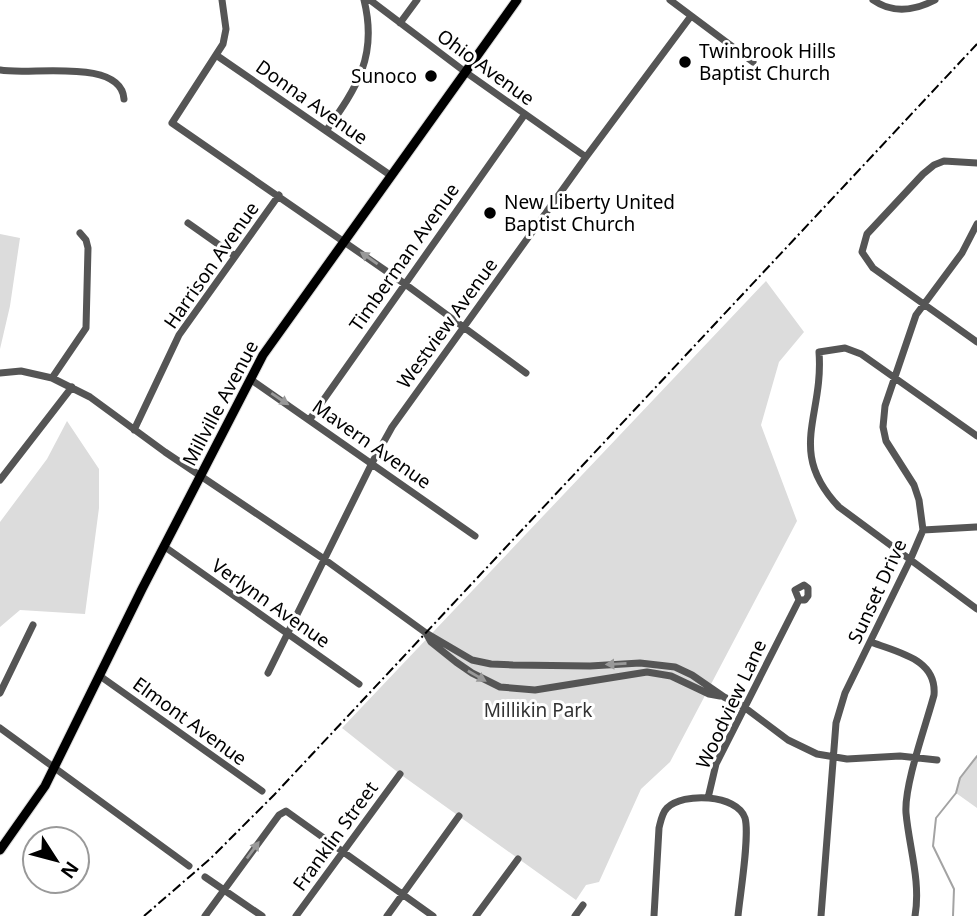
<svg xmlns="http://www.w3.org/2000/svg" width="977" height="916" viewBox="0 0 977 916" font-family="'Noto Sans',sans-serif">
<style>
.green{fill:#dcdcdc}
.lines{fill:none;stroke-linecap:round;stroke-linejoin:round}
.stream{stroke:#a3a3a3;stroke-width:2}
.major-casing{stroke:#dbdbdb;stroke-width:11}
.minor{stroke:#555;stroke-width:7}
.major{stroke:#000;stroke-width:9}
.rail{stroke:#000;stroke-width:2;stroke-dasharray:10 3.5 2 3.5;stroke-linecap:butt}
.oneway{fill:#999}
.poi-dot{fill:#000;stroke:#fff;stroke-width:2.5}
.labels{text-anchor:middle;stroke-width:6;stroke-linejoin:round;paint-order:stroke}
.poi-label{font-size:19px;fill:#000;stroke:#fff;text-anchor:start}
.street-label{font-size:19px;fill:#000;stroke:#fff}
.park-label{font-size:19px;fill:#333;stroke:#fff}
</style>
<rect width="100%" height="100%" fill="#fff"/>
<path class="green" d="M0,234L20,238L10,306L0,349Z
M766,281L804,332L779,362L761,425L797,521L670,762L641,789L599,882L586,885L576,900L400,774L342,728Z
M67,421L99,469V508L85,614L20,610L0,627V522L47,459Z
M977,756V808L956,793L960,778Z"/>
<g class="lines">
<path class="stream" d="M953,916L954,889L933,846L936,818L956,793L960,778L977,756"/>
<defs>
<path id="major" d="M0,850L45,786L142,589L263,355L517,0"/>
</defs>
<use href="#major" class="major-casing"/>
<path class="minor" d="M222,0L226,29L223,44L172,123L405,284L526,373
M370,0L464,71L586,157
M670,0L753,62
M873,0C893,14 914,11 935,0
M400,23L417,0
M216,55L390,175
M0,70C28,76 121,57 124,99
M326,131C357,87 378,56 364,0
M977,163L944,161L934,165L923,174L867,234L862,252L873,268L977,342
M188,223L235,256
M0,373L21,371L52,378L90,397L165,452L324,559L426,633L472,660L491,664L513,665L590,666L640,663L675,667L692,675L724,697L744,707L788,740L817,754L847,759L900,756L937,760
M52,378L86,328L88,248L86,240L80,233
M250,379L475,536
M310,419L525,114
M134,430L179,335L279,195
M977,436L861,354L845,348L819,352C824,417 786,451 839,507L977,609
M0,480L72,387
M923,530L976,527
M165,547L359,684
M426,633L431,642L456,662L472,673L500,687L535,690L647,672L671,676L709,694L720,696
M871,642C899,653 937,659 934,695C926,725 904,785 906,813C909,847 921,881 915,916
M268,673L372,463L392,427L586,157L691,16
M100,676L262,791
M0,693L33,625
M0,728L189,866
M708,798L716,764L799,600H805L808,596V588L804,585L795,590L799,600
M205,877L262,916
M205,916L279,815L286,811L433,916
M296,916L400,774
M387,916L459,816
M476,916L518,859
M575,916L583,905
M654,916L659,828C661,820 662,813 667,808C683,792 737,794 745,818C750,835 740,895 738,916
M821,916L836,723L845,693L911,558L923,530L919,500L914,485L886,441L883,427L885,406L916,315L962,253L977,224"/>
<use href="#major" class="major"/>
<path class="rail" d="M144,916L210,859L274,795L977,44"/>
</g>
<defs><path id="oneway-solid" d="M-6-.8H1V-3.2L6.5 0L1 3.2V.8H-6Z" transform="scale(1.75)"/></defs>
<g class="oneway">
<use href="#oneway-solid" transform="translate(369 258) rotate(-145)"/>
<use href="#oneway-solid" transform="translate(280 399) rotate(34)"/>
<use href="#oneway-solid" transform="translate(616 664) rotate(177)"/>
<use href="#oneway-solid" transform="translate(477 676) rotate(30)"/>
<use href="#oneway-solid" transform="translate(253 850) rotate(-54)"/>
</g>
<g class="poi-dot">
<circle cx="685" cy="62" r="7"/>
<circle cx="431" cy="76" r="7"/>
<circle cx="490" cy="213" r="7"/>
</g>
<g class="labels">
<g class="poi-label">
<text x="699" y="58">Twinbrook Hills<tspan x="699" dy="22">Baptist Church</tspan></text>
<text x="417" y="83" text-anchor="end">Sunoco</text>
<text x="504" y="209">New Liberty United<tspan x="504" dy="22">Baptist Church</tspan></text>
</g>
<g class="street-label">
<text transform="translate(486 67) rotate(36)" y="7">Ohio Avenue</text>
<text transform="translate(312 102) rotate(35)" y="7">Donna Avenue</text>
<text transform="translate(404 257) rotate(-55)" y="7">Timberman Avenue</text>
<text transform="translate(211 265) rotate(-55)" y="7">Harrison Avenue</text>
<text transform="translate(447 323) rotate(-54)" y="7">Westview Avenue</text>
<text transform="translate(220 403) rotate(-62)" y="7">Millville Avenue</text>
<text transform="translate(372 444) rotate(35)" y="7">Mavern Avenue</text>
<text transform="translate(877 591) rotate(-65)" y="7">Sunset Drive</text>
<text transform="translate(271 603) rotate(35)" y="7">Verlynn Avenue</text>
<text transform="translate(731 704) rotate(-65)" y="7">Woodview Lane</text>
<text transform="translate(190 721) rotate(36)" y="7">Elmont Avenue</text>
<text transform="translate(335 836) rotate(-54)" y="7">Franklin Street</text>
</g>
<g class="park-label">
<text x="538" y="717">Millikin Park</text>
</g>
</g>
<g transform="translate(56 860) rotate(126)"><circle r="33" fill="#ffffff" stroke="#999999" stroke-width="2"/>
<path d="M0-5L12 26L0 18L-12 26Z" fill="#000000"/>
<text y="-10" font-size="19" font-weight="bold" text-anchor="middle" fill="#000000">N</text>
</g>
</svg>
